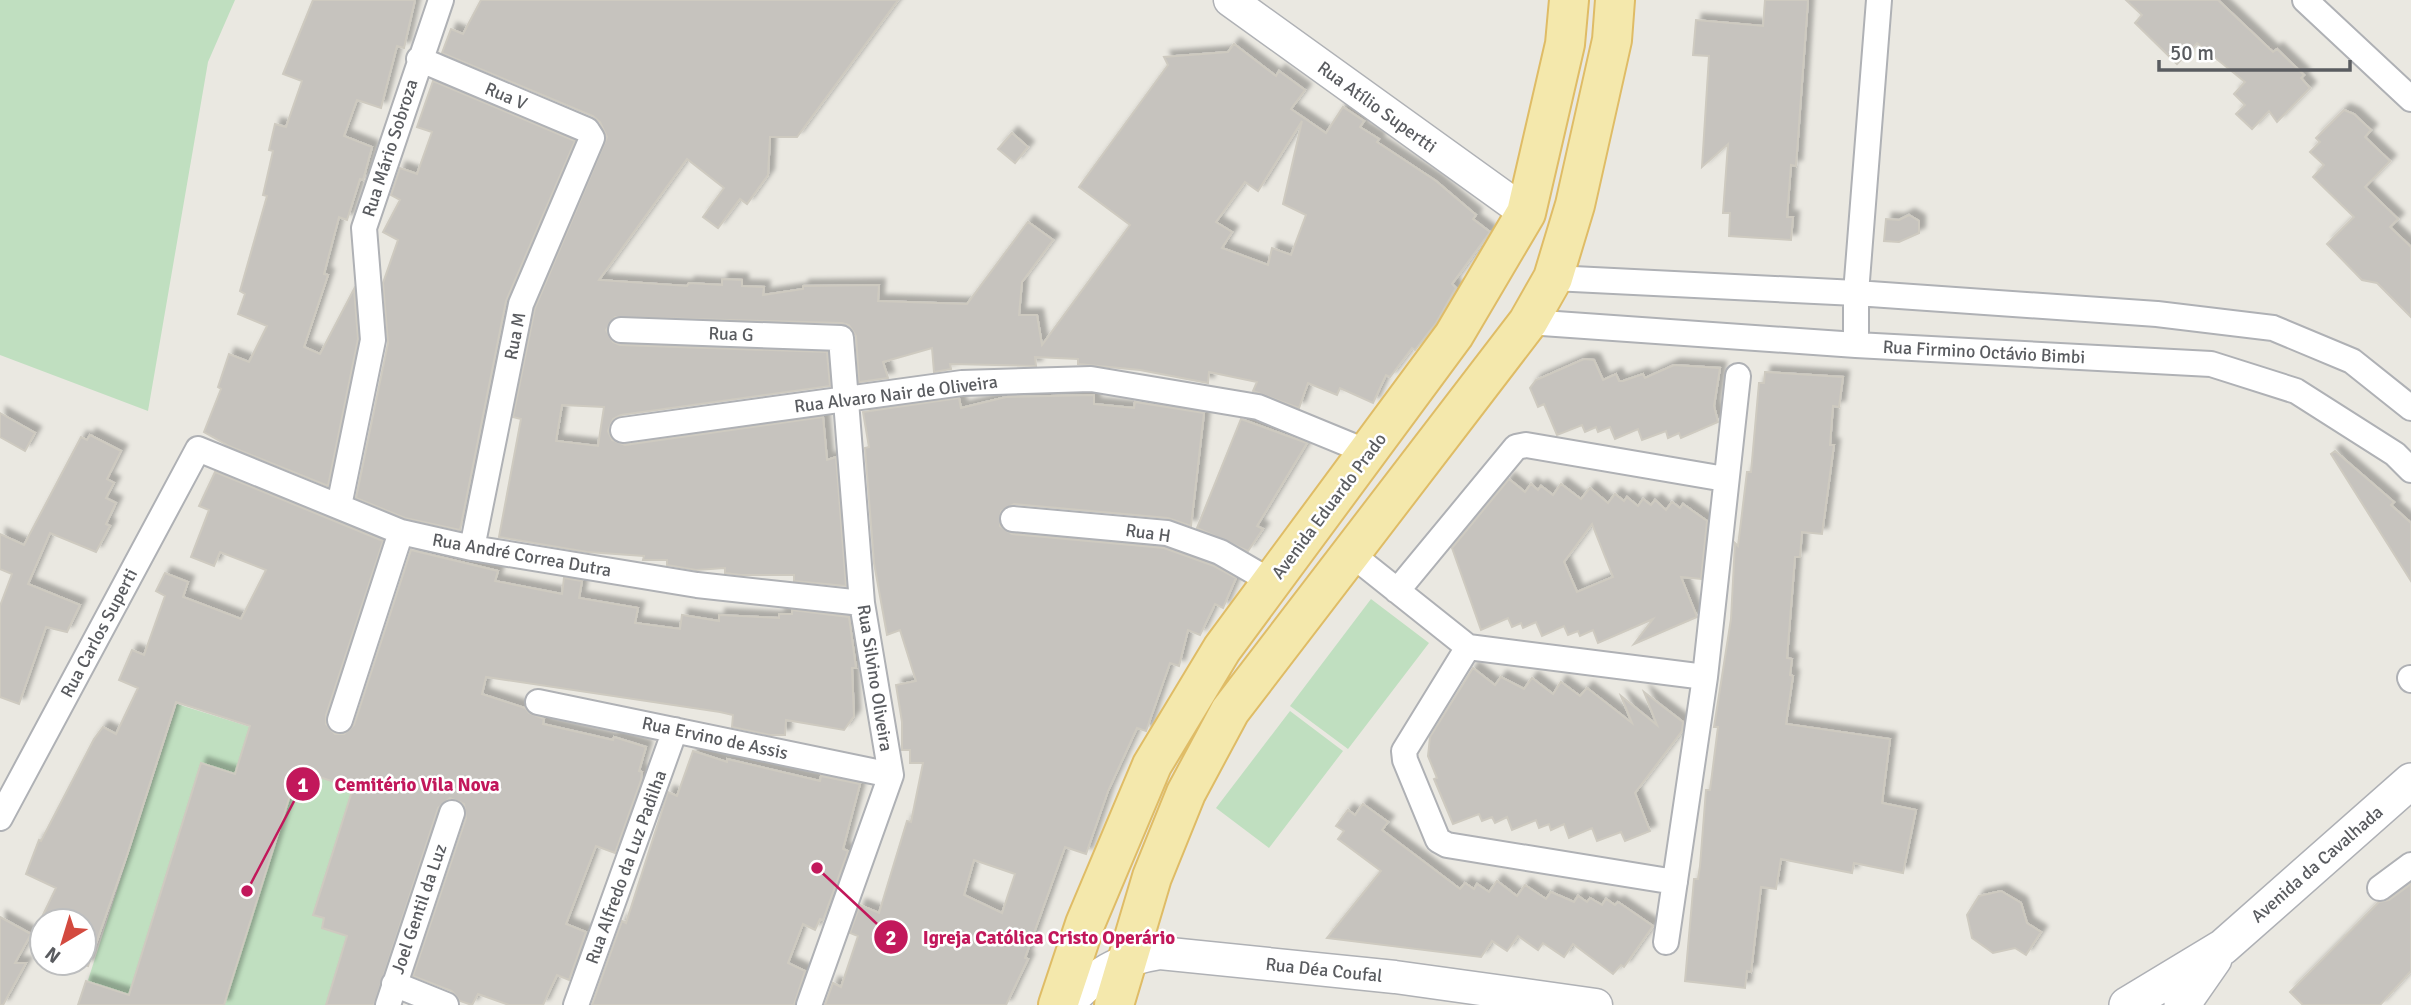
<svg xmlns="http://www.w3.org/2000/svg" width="2411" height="1005" viewBox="0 0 2411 1005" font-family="Signika,sans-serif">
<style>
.green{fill:#c0dfc0}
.building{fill:#c6c3be;stroke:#cecac0;stroke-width:2;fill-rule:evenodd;filter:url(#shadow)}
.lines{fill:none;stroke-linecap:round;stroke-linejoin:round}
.minor-casing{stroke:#afb1b5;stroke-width:28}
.tertiary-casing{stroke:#afb1b5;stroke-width:35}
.secondary-casing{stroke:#aeb0b5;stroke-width:38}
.primary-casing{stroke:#dfbc66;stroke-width:42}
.minor{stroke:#fff;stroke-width:24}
.tertiary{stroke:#fff;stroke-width:32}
.secondary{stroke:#fff;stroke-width:35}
.primary{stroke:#f4e8ac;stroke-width:38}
.labels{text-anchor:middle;stroke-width:5;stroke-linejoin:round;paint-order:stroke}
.street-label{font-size:18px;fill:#5a5c60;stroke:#fff}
.leader{fill:none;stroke:#c2185b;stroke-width:2.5}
.callout-dot{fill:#c2185b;stroke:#fff;stroke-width:2.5}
.mark-label{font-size:21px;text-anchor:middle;font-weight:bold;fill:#fff}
.callout-label{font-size:19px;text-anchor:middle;font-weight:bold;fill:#c2185b;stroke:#fff;stroke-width:5;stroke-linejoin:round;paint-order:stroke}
</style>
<defs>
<filter id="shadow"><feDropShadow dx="6" dy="-6" stdDeviation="2" flood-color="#0004"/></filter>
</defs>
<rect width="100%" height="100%" fill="#eae8e1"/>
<path class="green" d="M0,0H235L208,62L148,411L0,355Z
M1371,599L1429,643L1348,749L1290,706Z
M177,704L414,778L341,1005H80Z
M1290,711L1343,751L1269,848L1216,808Z"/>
<path class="building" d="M313,0H415L404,48L397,46L381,108L357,100L344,136L372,147L363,180L360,179L347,220L339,217L324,274L328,275L304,347L320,354L354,289L358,339L328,486L229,446L204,432L221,389L218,387L229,354L249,362L267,326L238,314L245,294L240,291L267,196L263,195L273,151L269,150L275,124L286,127L302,81L283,74Z
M481,0H898L797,137H770L768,175L747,204L740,199L718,228L703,217L724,188L687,159L599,280L687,286L689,283L722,285V279L742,280V286L764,287L763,295L803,289V286L879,285L878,301L967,304L1028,222L1053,240L1022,282L1019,315H1037L1042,345L1130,225L1079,187L1168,65L1164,57L1228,52L1234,44L1276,76L1279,71L1305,90L1291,109L1326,133L1343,107L1364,121L1360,127L1379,139L1377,142L1436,181L1476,215L1473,219L1490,232L1452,284L1456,288L1436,323L1415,350L1412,348L1390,377L1386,375L1373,403L1340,388L1337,395L1308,383L1299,408L1253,391L1257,382L1209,372L1208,383L1140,370L1078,364V359L1035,357L1036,366L950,364L951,369L934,372L932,348L883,362L888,378L859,382L856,336L849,325L842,323L615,317L606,330L613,342L620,345L827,352L830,386L621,415L613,419L608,431L612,440L625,445L823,417L827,460L836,457L846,586L794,581V575H741L725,573V568L696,570L667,565V560H643L644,556L587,552L499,537L521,419L513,417L535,308L607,137L600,122L593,116L442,53L451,29L463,34ZM1302,121L1283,204L1306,215L1291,255L1272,248L1268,265L1222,248L1232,232L1216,222L1245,182L1258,191ZM562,405L604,407L598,446L556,441Z
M1765,0H1808L1796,166L1791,165L1787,217H1793L1791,240L1729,236L1730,213H1723L1728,144L1702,167L1709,56L1693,55L1696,20L1763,26Z
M2126,0H2218L2273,52L2277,49L2304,75L2301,78L2310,88L2277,122L2269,111L2252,129L2236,114L2245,105L2234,94L2245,82L2197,43L2177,64L2135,23L2142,15Z
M433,81L575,141L506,301L460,530L405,518L356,498L388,343L383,283L398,240L383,232L400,200L391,195L400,168L417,174L432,132L417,127Z
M2344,110L2354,114L2371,130L2365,137L2390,161L2365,187L2398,219L2390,227L2411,247V317L2377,283L2362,280L2327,244L2354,217L2313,177L2324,165L2310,152L2320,142L2316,138Z
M1012,133L1028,147L1015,163L998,149Z
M1909,215L1919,221V233L1899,242L1884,241L1886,219L1899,220Z
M1584,359L1594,360L1603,380L1616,374L1619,381H1623L1643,374L1645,378L1674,365L1720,368L1714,406L1718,422L1681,438L1679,433L1668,438L1666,431L1642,440L1638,429L1615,439L1610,427L1598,432L1596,427L1585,432L1582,425L1557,435L1544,404L1538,407L1530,388L1536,380Z
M1765,372L1843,377L1839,407L1833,406L1830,445H1834L1822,534L1802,532L1800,557H1795L1787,658L1792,659L1790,675L1793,676L1786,724L1890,739L1882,803L1916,810L1903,873L1854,863L1852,873L1781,859L1776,889L1761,887L1751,972L1747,971L1745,988L1685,981L1694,879H1698L1700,866L1706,790H1710L1718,727H1714L1731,619L1735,543L1738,546L1747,472H1751L1759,383H1764Z
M1094,395V404L1134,408L1135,402L1204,413L1191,526L1168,518L1014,504L1001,511L1000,526L1012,534L1164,548L1214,566L1236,578L1223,608L1215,604L1200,635L1188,630L1179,666L1170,663L1146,731L1137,728L1108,791L1086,854L1065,847L1025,958L1028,959L1006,1005H825L833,983L841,987L858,936L850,933L860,905L879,913L907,821L911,822L923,763H910V750H902V722L896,685L916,681L900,630L887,635L874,563L865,448L869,447L863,412L959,398L961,408L1006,397ZM974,860L1015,874L1002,913L964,895Z
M0,413L35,433L25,451L0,437Z
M1241,419L1307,443L1257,526L1263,529L1248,551L1197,528Z
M90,435L121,451L107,479L114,483L106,498L116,503L106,524L110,526L96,552L50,533L28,584L80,605L67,632L46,627L19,704L0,697V606L12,574L0,569V534L24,545L81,437L87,440Z
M2335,451L2394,502L2391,505L2411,523V581L2331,454Z
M215,472L383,541L326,715V724L335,734H344L354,725L411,550L498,571L495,581L562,594L564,578L582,581L579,598L638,608L635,623L680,629L682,615L719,621V615L779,618V614H792V610L849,617L856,668H852L854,716L844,730L786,720L785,735H770L732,727L733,715L720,712L486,677L482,694L525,708L529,713L544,719L543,724L613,740L614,737L646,747L639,771L642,772L641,780L615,853L596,846L566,924L586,932L569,980L557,975L543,1005H509L478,994L472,1005L460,1001L452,991L413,976L466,818L464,804L450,798L438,808L374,1005H326L347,936L322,928L324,918L313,915L353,788L298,770L224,1005H78L86,981L129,995L201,763L235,774L250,726L176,702L127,855L88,966L84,965V921H40L56,888L26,874L39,840L41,841L94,739L103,727L116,734L138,688L119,680L132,650L144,655L165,596L156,591L165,573L188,582L183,597L241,619L266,570L220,552L214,566L191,557L209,510L199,506Z
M1509,479L1525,492L1531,484L1538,490L1541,486L1553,495L1561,484L1581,499L1590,488L1608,503L1615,494L1624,501L1627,497L1638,506L1643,499L1651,505L1655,500L1666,510L1672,502L1680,508L1683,504L1707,521L1701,579L1681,577L1697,617L1634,644L1653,619L1598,643L1593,630L1580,636L1578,631L1568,635L1564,626L1542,636L1536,622L1523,628L1521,623L1512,627L1508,618L1481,630L1452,548ZM1592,524L1613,577L1577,592L1564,562Z
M1473,668L1495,685L1501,677L1524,689L1532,678L1553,694L1561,682L1580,696L1587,688L1632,723L1621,696L1657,725L1644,692L1683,722L1682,731L1635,793L1650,831L1625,841L1621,832L1597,841L1592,828L1569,838L1564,824L1551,830L1549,824L1539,828L1536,820L1512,830L1507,817L1495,823L1492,817L1482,821L1479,814L1453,824L1434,779L1437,778L1428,756L1430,737Z
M693,751L727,762V759L820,781L821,776L860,784L843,849L848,851L823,920L820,919L815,930L803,924L788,963L805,971L794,1005H592L622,921L626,923L668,792L677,796Z
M1363,804L1388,822L1382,830L1460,889L1465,883L1474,889L1477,884L1489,892L1497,881L1517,896L1525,885L1546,899L1551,892L1574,902L1578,896L1587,902L1590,898L1602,905L1606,899L1615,905L1618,902L1653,926L1624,967L1621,965L1613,974L1573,944L1564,957L1543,943L1538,950L1518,936L1507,951L1492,941L1481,957L1327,938L1381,871L1338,839L1344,831L1336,826L1348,810L1355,815Z
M2411,884V971L2380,1005H2303L2290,992L2379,902L2389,900Z
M2001,891L2021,903L2027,923L2041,932L2026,955L2015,948L1993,953L1972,938L1967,915L1979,896Z
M0,917L31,934L15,963H26L3,1005H0Z"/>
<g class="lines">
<defs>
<path id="minor" d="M2305,0L2411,99
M419,59L587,130L592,138L521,304L472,548
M1553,278L1856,293L2157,314L2273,328L2352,361L2411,408
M1528,322L1856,345L2211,364L2296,391L2395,454L2411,470
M621,330L841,338L862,603L891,775L809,1005
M1856,345V293L1879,0
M623,430L962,383L1091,379L1258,407L1370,453
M339,506L373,340L364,228L441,0
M1013,519L1167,533L1220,552L1272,582
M1350,553L1468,647L1705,677L1666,942
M1397,591L1516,447L1526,445L1725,479
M1468,647L1404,751L1405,760L1438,840L1447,845L1675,882
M1705,677L1738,376
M2410,678L2411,680
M538,702L891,775
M340,720L401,532
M0,818L198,449L401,532L472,548L697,585L862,603
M2380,888L2411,865
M394,984L446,1005
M388,1005L452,813
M576,1005L675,730"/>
<path id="tertiary" d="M1230,0L1526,213
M1067,1005C1097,973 1116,960 1160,953L1395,977L1596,1005"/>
<path id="secondary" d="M2127,1005L2223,947L2411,781
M2182,1005L2214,959"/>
<path id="primary" d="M1058,1005L1085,924L1152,765L1222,649L1454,335L1526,213L1565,44L1569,0
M1114,1005L1152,877L1186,793L1230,711L1528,322L1553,278L1575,205L1612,40L1615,0"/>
</defs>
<use href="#minor" class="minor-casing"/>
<use href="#tertiary" class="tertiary-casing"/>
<use href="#secondary" class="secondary-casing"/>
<use href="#primary" class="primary-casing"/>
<use href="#minor" class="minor"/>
<use href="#tertiary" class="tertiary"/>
<use href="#secondary" class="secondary"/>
<use href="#primary" class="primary"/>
</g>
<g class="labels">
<g class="street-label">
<text transform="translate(506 96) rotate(23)" y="6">Rua V</text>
<text transform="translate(1377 107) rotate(36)" y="6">Rua Atílio Supertti</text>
<text transform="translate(390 148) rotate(-72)" y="6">Rua Mário Sobroza</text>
<text transform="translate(731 334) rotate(2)" y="6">Rua G</text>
<text transform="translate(515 336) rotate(-79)" y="6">Rua M</text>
<text transform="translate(1984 352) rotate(3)" y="6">Rua Firmino Octávio Bimbi</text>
<text transform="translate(896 394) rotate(-7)" y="6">Rua Alvaro Nair de Oliveira</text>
<text transform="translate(1329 506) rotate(-53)" y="6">Avenida Eduardo Prado</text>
<text transform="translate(1148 533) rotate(8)" y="6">Rua H</text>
<text transform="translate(522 555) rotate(10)" y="6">Rua André Correa Dutra</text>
<text transform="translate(99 633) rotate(-62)" y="6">Rua Carlos Superti</text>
<text transform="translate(875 678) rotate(81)" y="6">Rua Silvino Oliveira</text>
<text transform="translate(715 738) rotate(12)" y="6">Rua Ervino de Assis</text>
<text transform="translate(2317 864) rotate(-41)" y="6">Avenida da Cavalhada</text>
<text transform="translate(626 867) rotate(-70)" y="6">Rua Alfredo da Luz Padilha</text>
<text transform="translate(419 909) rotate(-71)" y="6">Joel Gentil da Luz</text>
<text transform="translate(1324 970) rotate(6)" y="6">Rua Déa Coufal</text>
</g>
</g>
<path class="leader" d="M247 891L303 784M817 868L891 937"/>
<g class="callout-dot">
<circle cx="247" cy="891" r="7"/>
<circle cx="817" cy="868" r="7"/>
<circle cx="303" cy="784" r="18"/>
<circle cx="891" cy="937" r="18"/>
</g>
<g class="mark-label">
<text x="303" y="792">1</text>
<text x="891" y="945">2</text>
</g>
<g class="callout-label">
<text x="417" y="791">Cemitério Vila Nova</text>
<text x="1049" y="944">Igreja Católica Cristo Operário</text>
</g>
<g transform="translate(63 942) rotate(218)"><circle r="33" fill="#ffffff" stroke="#bdbebf" stroke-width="2"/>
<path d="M0-5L12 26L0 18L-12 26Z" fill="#d34a3f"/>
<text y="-10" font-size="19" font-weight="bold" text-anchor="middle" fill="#5a5c60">N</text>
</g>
<path d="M2159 60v10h191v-10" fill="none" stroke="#5a5c60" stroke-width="3.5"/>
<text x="2170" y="60" font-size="21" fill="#5a5c60" stroke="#ffffff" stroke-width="5" paint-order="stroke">50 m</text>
</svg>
